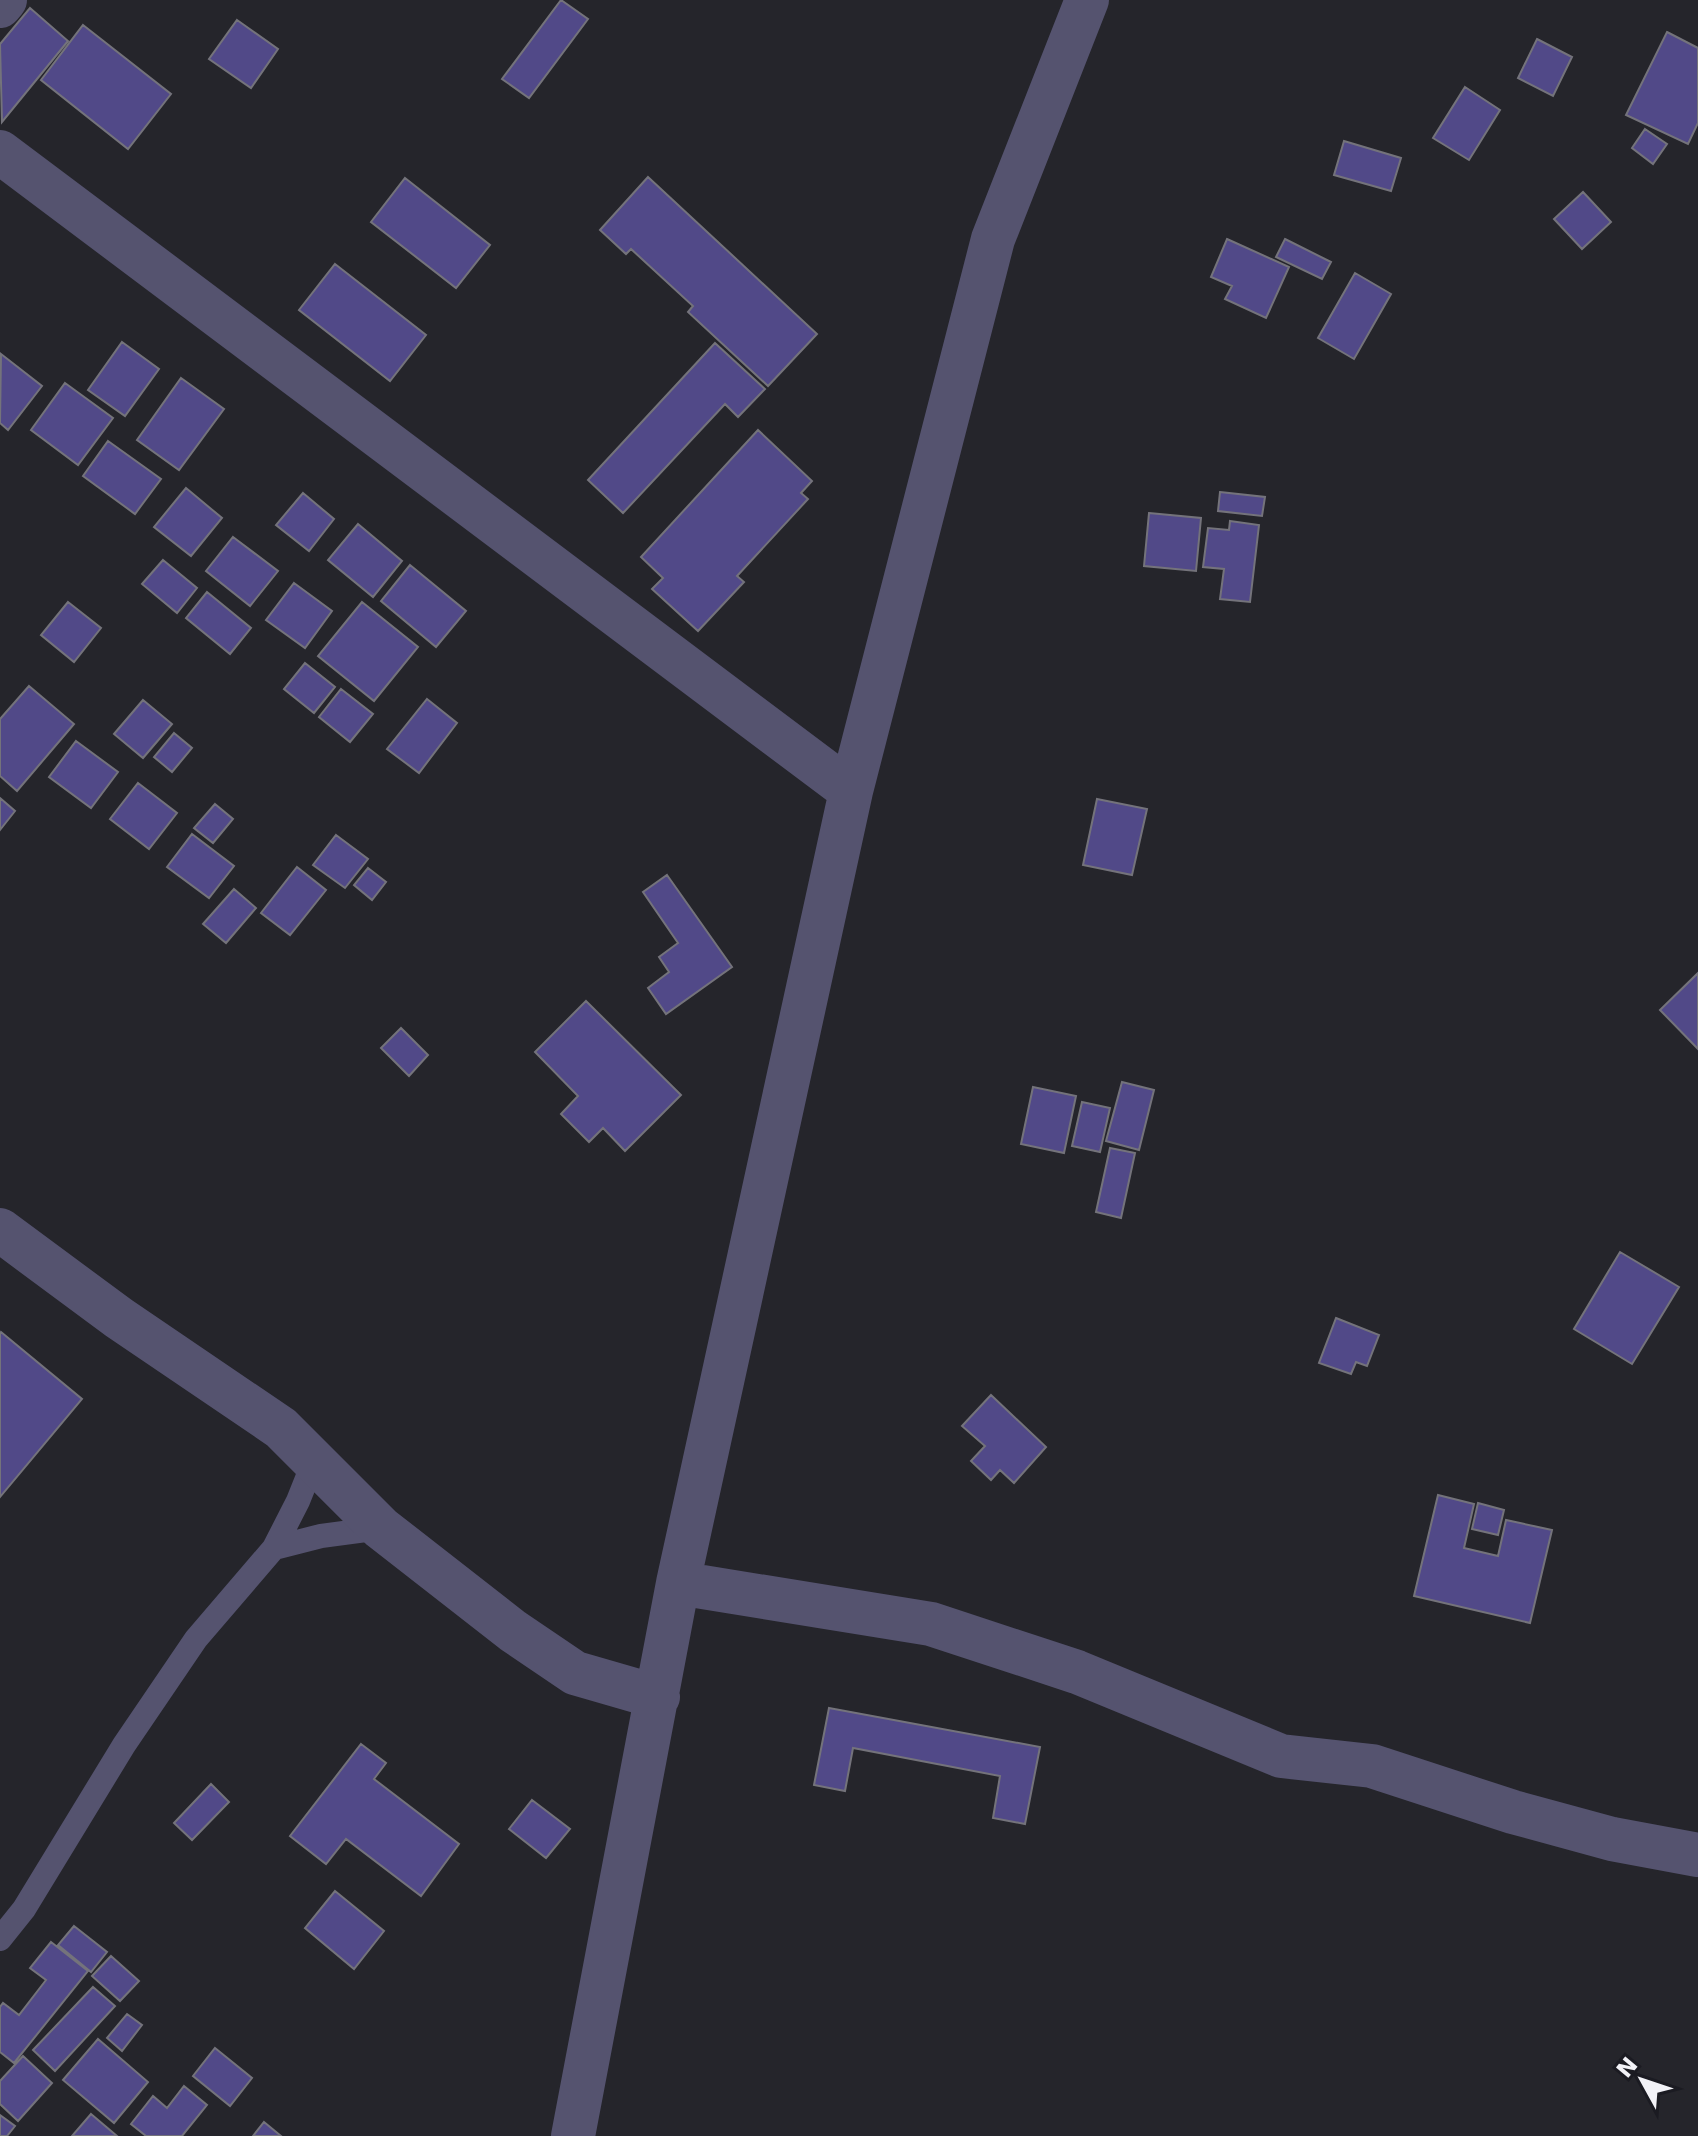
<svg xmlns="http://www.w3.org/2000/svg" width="1698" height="2136" viewBox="0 0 1698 2136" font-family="'DejaVu Sans',sans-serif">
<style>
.building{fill:#514988;stroke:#74737b;stroke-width:2}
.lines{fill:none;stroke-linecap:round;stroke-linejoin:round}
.service{stroke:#55536f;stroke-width:24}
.minor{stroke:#55536f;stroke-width:44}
</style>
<rect width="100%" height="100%" fill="#25252b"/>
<path class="building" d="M561,0L588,19L529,98L502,79Z
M30,8L68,41L2,122L0,44Z
M237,20L278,49L251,88L209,59Z
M83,25L171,94L128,149L41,80Z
M1667,32L1698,48V123L1688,144L1626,115Z
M1537,39L1572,57L1553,96L1518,78Z
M1465,87L1500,110L1469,160L1433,138Z
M1645,129L1667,144L1653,164L1632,148Z
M1344,141L1401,158L1391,191L1334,175Z
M648,177L817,334L768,386L688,312L693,306L631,249L626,254L600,230Z
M405,178L490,245L456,288L371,222Z
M1583,192L1611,222L1582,249L1554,219Z
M1227,239L1289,267L1266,318L1225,299L1232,286L1211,277Z
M1285,239L1331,262L1322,279L1276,257Z
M335,264L426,335L390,381L299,310Z
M1355,273L1391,294L1354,359L1318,338Z
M122,342L159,369L125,416L88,390Z
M715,343L765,389L738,417L725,404L623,513L588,480Z
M1,354L42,386L8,430L0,423Z
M181,378L224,409L179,470L137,440Z
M65,383L113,418L78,465L31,430Z
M758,430L812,481L801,493L808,499L737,576L744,582L698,631L652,589L663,578L641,557Z
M108,441L161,479L135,514L83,476Z
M186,488L222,518L191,556L154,527Z
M1220,492L1265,497L1262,516L1218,511Z
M303,493L334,519L309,551L276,525Z
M1149,513L1201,518L1196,571L1144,566Z
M1230,521L1259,525L1250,602L1220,599L1224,569L1203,567L1208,528L1229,530Z
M358,524L402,561L373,597L328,560Z
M233,537L278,571L250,606L206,571Z
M163,560L197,588L177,613L142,584Z
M410,565L466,611L436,647L381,601Z
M294,583L332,611L305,648L266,620Z
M207,592L251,628L230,654L186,618Z
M68,602L101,628L74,662L41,635Z
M362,602L418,647L374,701L318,656Z
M305,663L335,687L314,713L284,689Z
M29,686L74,724L17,791L0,776V719Z
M341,689L373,714L350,742L319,717Z
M427,699L457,723L419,773L387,749Z
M143,700L172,724L143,758L114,734Z
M174,733L192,748L172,772L154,757Z
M76,741L118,772L91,808L49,777Z
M138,783L177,813L149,849L110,819Z
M0,798L15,811L0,830Z
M1097,799L1147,809L1132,875L1083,865Z
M215,804L233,819L213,843L194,828Z
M192,834L234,866L209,898L167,867Z
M336,835L368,859L345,888L313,865Z
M297,867L326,890L290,935L261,913Z
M368,868L386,882L372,900L354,885Z
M667,875L732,967L666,1014L648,988L669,972L659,957L678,943L643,892Z
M234,889L256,908L226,943L203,924Z
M1698,973V1049L1660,1010Z
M586,1001L681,1095L625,1151L603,1128L589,1142L561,1114L578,1096L535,1052Z
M401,1028L428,1055L409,1076L381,1048Z
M1122,1082L1154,1090L1139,1150L1106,1141Z
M1033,1087L1076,1096L1064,1153L1021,1144Z
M1082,1102L1110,1108L1100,1152L1072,1146Z
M1110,1148L1135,1153L1121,1218L1096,1212Z
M1620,1252L1679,1287L1632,1364L1574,1329Z
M1336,1318L1379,1335L1367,1366L1356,1362L1351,1374L1319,1363Z
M1,1332L82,1399L0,1497V1334Z
M991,1395L1046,1447L1014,1483L1000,1470L991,1480L971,1461L985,1446L962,1426Z
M1438,1495L1474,1504L1464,1548L1498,1556L1506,1520L1552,1530L1530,1623L1414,1596Z
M1478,1503L1504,1510L1498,1535L1472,1529Z
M829,1708L1040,1747L1025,1824L993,1818L1000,1776L853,1748L845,1791L814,1785Z
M361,1744L386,1763L374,1779L459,1844L421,1896L346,1839L326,1864L290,1836Z
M211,1784L229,1802L192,1840L174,1823Z
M532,1800L570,1829L546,1858L509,1829Z
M335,1891L384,1931L354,1969L305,1928Z
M74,1926L107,1952L91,1972L58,1945Z
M51,1942L88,1971L14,2063L0,2052V2007L3,2003L19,2015L46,1980L30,1968Z
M111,1956L139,1981L120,2001L92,1976Z
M93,1987L115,2006L55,2071L33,2050Z
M127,2014L142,2025L122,2051L107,2038Z
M98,2039L148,2082L114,2123L63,2080Z
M215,2048L252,2078L230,2106L193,2076Z
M23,2056L52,2083L18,2121L0,2104V2081Z
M184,2086L207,2105L182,2136H146L131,2124L153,2096L167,2108Z
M91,2114L117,2136H72Z
M0,2115L15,2126L7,2136H0Z
M264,2122L281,2136H253Z"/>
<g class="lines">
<path class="service" d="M274,1548L298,1501L314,1461
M0,1939L24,1909L124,1745L196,1639L274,1548L321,1536L381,1528"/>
<path class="minor" d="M0,6L5,0
M0,152L851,791
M0,1230L119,1318L281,1428L381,1528L513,1631L575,1673L658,1697
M678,1583L931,1624L1077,1672L1281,1756L1372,1766L1513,1812L1612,1839L1698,1855
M573,2136L678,1583L851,791L993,239L1087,0"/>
</g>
<g transform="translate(1642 2080) rotate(310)" stroke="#1b1b22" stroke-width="6" paint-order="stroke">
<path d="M0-6L14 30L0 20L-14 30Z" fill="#f2f2f7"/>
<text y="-12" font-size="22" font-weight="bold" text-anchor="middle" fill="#f2f2f7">N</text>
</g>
</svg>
